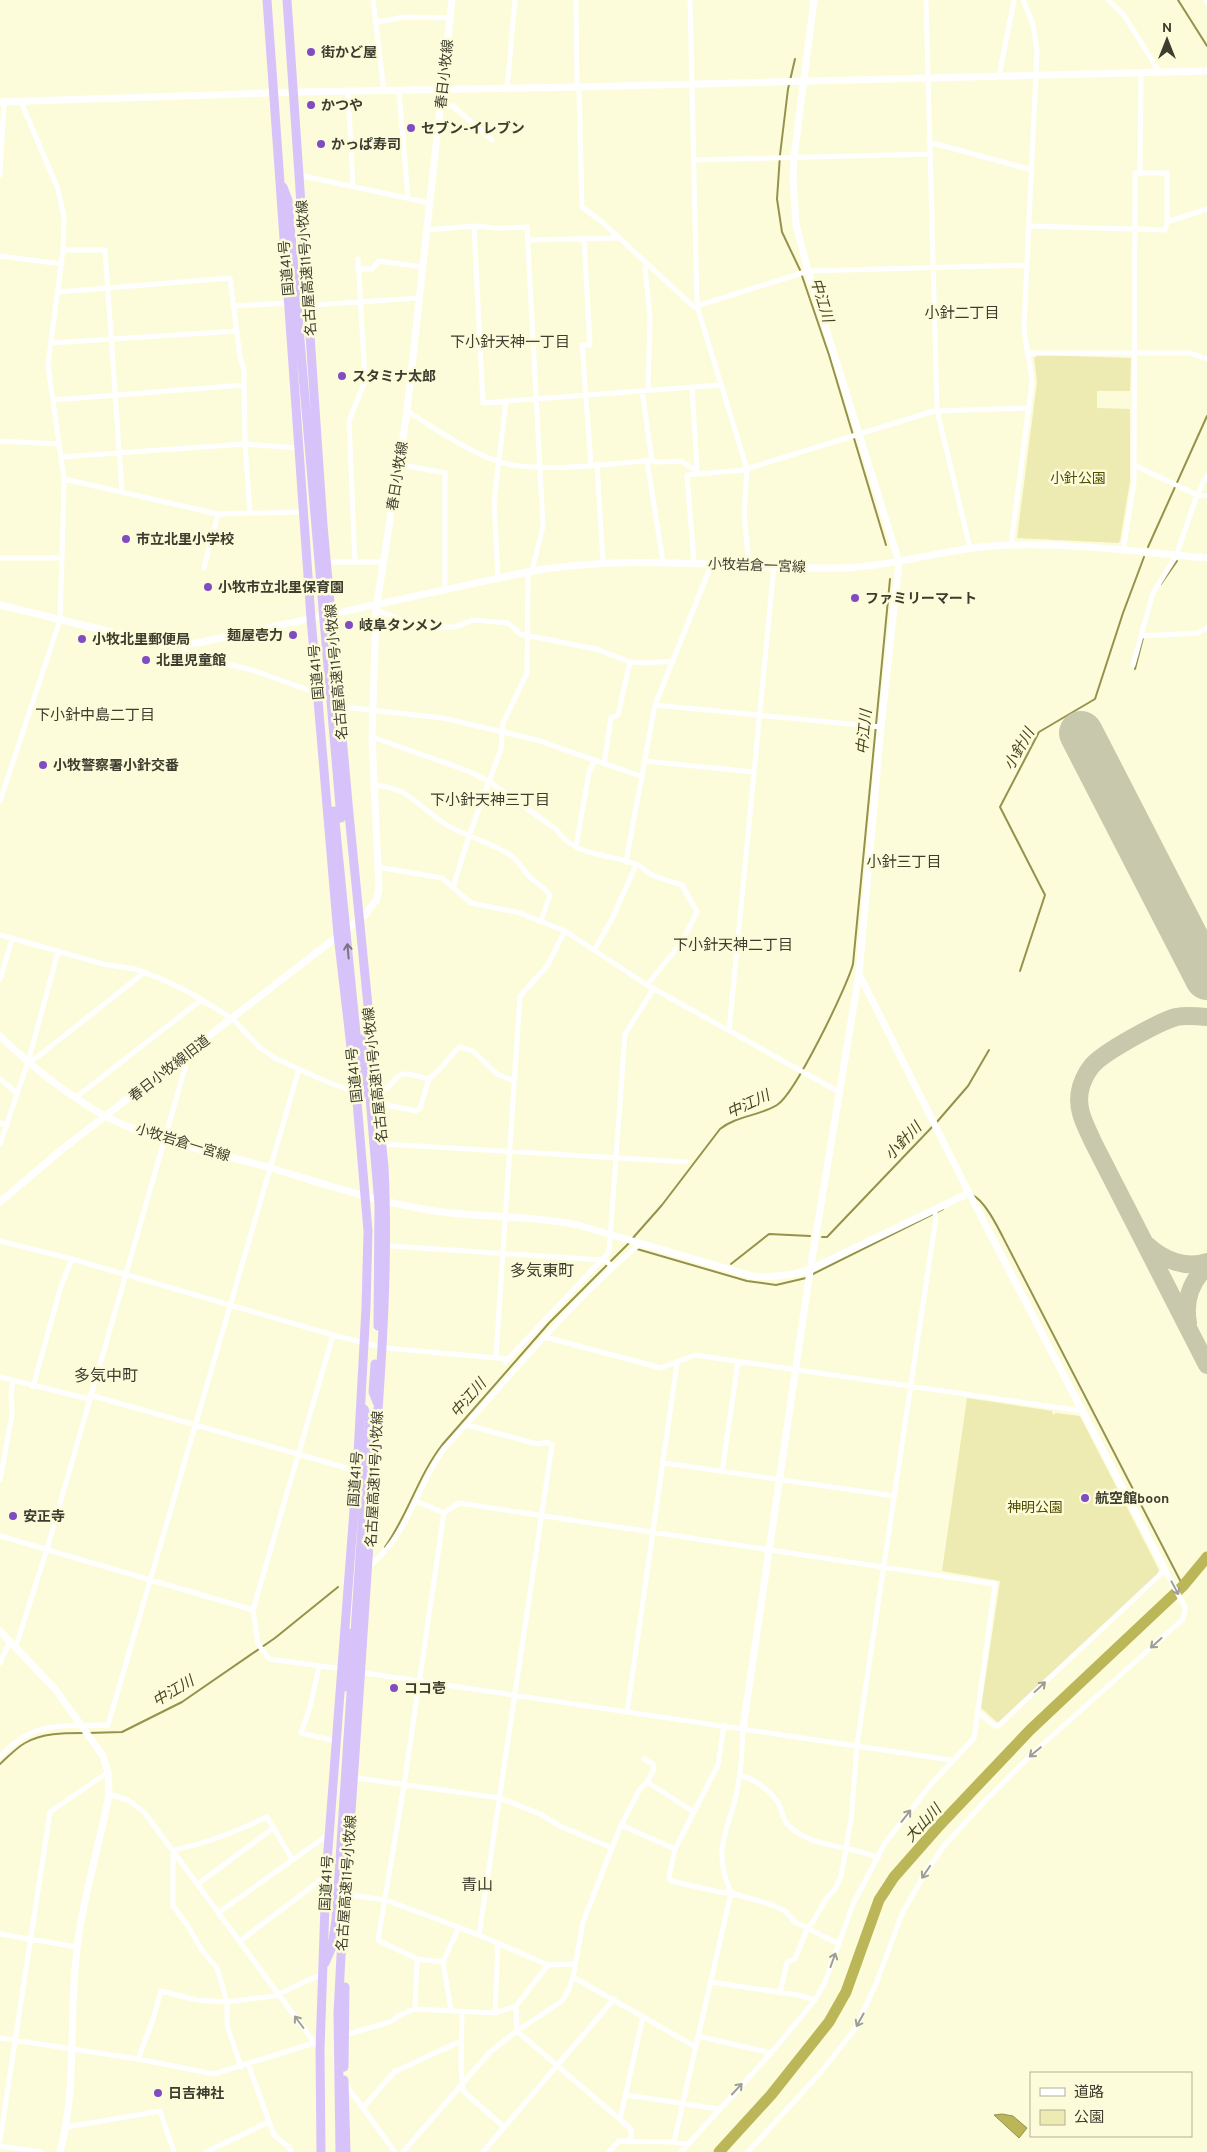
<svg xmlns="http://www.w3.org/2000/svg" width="1207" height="2152" viewBox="0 0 1207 2152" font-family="Overpass,'Noto Sans JP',sans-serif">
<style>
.green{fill:#edebb2}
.water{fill:#bbb658;stroke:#95924c}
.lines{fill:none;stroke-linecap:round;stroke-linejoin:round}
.stream{stroke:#95924c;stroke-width:2}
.river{stroke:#bbb658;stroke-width:11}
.taxiway{stroke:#c8c8ac;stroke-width:18}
.runway{stroke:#c8c8ac;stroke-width:44}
.street{stroke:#fff;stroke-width:5}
.secondary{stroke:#fff;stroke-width:7}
.highway{stroke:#d7c3fa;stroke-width:9}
.oneway{stroke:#7b7380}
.oneway2{stroke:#9e9e97}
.poi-dot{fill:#814bc2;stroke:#fdfcda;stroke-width:2}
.labels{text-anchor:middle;stroke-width:5;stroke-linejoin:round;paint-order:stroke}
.poi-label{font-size:14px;font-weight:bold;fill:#3d3d2f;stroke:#fdfcda;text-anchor:start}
.street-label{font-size:14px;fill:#3d3d2f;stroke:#fdfcda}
.park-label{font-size:14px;fill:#514c00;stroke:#fdfcda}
.water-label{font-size:15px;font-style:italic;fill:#46441c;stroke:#fdfcda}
.neighbourhood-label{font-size:15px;fill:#3d3d2f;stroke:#fdfcda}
.quarter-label{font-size:16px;fill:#3d3d2f;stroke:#fdfcda}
</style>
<rect width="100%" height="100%" fill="#fdfcda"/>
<path class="green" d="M1038,355L1131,358L1130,391H1097V408L1130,409V481L1120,541L1118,543L1017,538L1037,382L1034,358Z
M967,1398L1052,1411L1053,1415L1056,1413L1080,1416L1159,1570L1157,1575L998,1723L981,1708L1000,1581L942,1571Z"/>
<path class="water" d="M1002,2114L1013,2116L1027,2128L1019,2138L994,2115Z"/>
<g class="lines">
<path class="stream" d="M1178,0L1207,46
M795,59L788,89L780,155L777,199L782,232L800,270L829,355L886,545
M1148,547L1207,416
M1161,584L1177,561
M1135,669L1143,638
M1020,971L1045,895L1000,807L1039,732L1095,699L1123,613L1144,557
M936,1123L968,1086L989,1050
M972,1195C986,1200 1002,1236 1009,1249L1183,1586
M822,1237H827L933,1126
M632,1239L662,1205L720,1129C736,1116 759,1116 777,1105C795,1094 847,987 853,964L890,579
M637,1249L747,1281L776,1285L806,1278
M731,1264L769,1234L810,1236
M811,1275L943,1209
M385,1547C408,1515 418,1476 442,1445L549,1323L629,1243
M88,1733L122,1732L182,1702L275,1638L338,1587
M0,1764C8,1757 16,1748 25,1743C42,1733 64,1733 83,1733"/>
<path class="river" d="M719,2152L771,2095L829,2022L846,1992L879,1900L894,1877L938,1827L1030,1730L1183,1586L1207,1557"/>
<path class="taxiway" d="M1207,1017C1197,1016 1186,1015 1176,1017C1159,1022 1101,1053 1091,1067C1086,1073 1081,1084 1080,1091C1076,1110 1086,1126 1093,1142L1207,1365
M1147,1245C1163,1260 1186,1269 1207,1262
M1188,1323C1184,1301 1191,1281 1207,1266"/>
<path class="runway" d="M1081,733L1207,978"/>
<path class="street" d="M373,0L384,92
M576,0L577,87
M690,0L697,306L747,469L744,513L749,565
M926,0L937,410L970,548
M1108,0L1124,15L1160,73
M1206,0L1207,2
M377,22L404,17L450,18
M999,76L1014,0
M579,87L582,207L602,222L694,307L808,271L1027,265
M507,89L515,0
M348,91L353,186
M399,91L408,198
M440,105L453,106L492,140
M929,142L1032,170
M693,160L930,154
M1140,173L1141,73
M0,175L4,102
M303,176L430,203
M474,226L483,403L720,385
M1030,226L1165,230L1167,222L1207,209
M427,230L474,226L497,228L527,227L543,526L532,571L528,577L527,673L503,723L501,749L469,836L453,887
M584,239L590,345H582L591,465
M527,240L617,238
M63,250H105L122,491
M0,256L62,264
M357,269H372L379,261L423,267
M58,292L230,278L240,357L244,370L245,444L250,513
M313,305L419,298
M233,306L289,303
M51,343L237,331
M1027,353H1190L1207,359
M692,387L697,471
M648,390L650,317L645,268L648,265
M642,391L652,460
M54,400L244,385
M407,411C436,429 465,450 497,461C534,474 612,464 652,460L656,462L681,461L697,471L698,474
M937,411L1029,408
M0,441L59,444
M61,457L245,444L299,448
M647,461L663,562
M398,464L445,473V590
M597,464L603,562
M1134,465L1197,495L1207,496
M64,479L218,514L304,512
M1011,545L1032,382C1031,363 1025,346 1024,327L1037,52L1033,24L1023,0
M1123,551L1134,482L1135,173H1167V222
M0,558H62
M331,562H383
M355,562L349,421L365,381L358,259
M694,563L687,475L743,470L937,410
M204,568L218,514
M498,578L494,501L506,401
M376,610L399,619L432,627H455L473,620L508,623L520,634L596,649L630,662L646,663L673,661
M1141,636L1197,633L1207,628
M181,644L188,655L252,670L311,691L318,690
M1133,665L1153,593L1176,556L1197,495L1207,475
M655,705L881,727
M343,707L443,718L537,740L643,777
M372,737L468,771L490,782L557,830C575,858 612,853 640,866C643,868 646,871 649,873C658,879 672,881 682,885L697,912L682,942L647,985
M645,761L754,772
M604,764L611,718L618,715L630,662
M373,785C410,788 414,803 442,822C463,836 489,841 510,855C518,860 522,868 528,875C535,884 541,883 550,895L541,921
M0,801L60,620L62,558L64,479L48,365L63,250L64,217L58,189L21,102
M576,847L589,772L595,760
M626,862L655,705L712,563
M377,867L442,878L471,903L520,913L565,931L647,985L839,1092
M0,935L103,964L135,969L159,978L187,991L233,1019L259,1047L275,1058L325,1081L346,1089L356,1090
M594,950L612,919L636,865
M0,979L12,939
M729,1031L774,566
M28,1062L36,1058L145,972
M0,1079L17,1093
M380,1091C392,1089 394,1075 404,1074C411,1073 422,1078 429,1079
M75,1098L201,1000
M382,1104L416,1111L420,1108L429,1079L440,1069L457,1049L461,1047L473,1051L497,1074L514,1081
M0,1123L7,1126
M0,1144L28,1062L58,952
M385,1144L686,1162
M0,1241L72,1259L333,1335L386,1348L508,1359
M391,1246L602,1260L606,1261L613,1267
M333,1335L253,1610L258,1644L269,1659L343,1669
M545,1337L661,1368L695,1355L1082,1411
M496,1356L520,996L547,966L565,931
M505,1362L609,1252L625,1034L654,988
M0,1377L89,1399
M33,1387L61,1286L72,1259
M90,1395L357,1471
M467,1425L537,1444L547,1442L552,1445L479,1935
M665,1463L894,1496
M722,1471L738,1362
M0,1480L12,1415L11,1393L13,1381
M416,1501L444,1513
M0,1536L253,1610
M372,1564C408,1534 417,1486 444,1449C508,1380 568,1304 641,1243
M16,1646L47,1549L185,1068V1056
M0,1663L10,1641
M319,1667L310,1707L301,1733L336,1741
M358,1672L951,1760
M627,1712L677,1363
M0,1756C10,1747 19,1738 31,1733C54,1723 84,1726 108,1725L299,1069
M644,1759L653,1764L654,1769L647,1782L694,1812L675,1849L669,1876L671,1881L719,1892L731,1893L770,1904L785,1911L795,1922L839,1944
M740,1775C756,1780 769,1789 779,1804C782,1811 783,1820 788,1825C812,1849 849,1844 878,1858
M357,1778L500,1798L540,1814L562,1827L612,1848
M109,1794L128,1800L144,1812L319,2049
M694,1812L718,1765L724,1725
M621,1825L675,1849
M173,1850C207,1844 236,1831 267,1817L292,1859
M175,1853L173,1855V1906L188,1926L201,1949L217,1968L227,2002V2025L241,2067
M198,1884L272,1829
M349,1895L386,1900L479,1935L548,1965L574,1964
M218,1913L329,1834
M0,1934L77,1947
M240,1941L326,1876
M443,1962L417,1959L378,1940L404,1785L444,1513L459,1503L995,1584L974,1738L932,1783L885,1843L853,1904L825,1982L815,2000L771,2053L681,2152
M573,1977L696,2047
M711,1982L798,1995L815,2000
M780,1993L787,1962L795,1959L807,1929L813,1922L826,1899L835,1889L841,1876L851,1820L857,1745L936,1217L934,1209
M516,2006L517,2031L631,2129V2141
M415,2009L417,1959
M451,2010L443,1962L459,1927
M462,2012L461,2068L463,2091L504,2127
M495,2013L498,1944
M345,2035L390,2022L400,2015L415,2009L495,2013L516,2006L548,1965
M698,2036L771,2053
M0,2038L138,2059L214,2074L314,2043
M138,2059L153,2019L161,1991L197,2000L227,2002L274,1996L322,1974
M248,2064L274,2135L290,2148L291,2152
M346,2085L395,2152
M626,2095L719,2109
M363,2108L394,2072L461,2041
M620,2119L643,2017
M67,2127L160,2111L174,2152
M0,2140L50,1812L108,1772
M674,2142L731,1893C710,1844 731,1830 738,1785C742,1766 742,1747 743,1728
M0,2146L41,2152
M206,2152L269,2122
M403,2152L490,2052L517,2031L562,2001L569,1989L573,1977L583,1922L621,1825L640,1789L647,1782
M483,2152L614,1999
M609,2152L619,2141L674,2142L688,2145
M748,2152L821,2072L855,2029L876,1984L902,1914L924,1875L943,1847L983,1803L1033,1753L1182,1620L1185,1612V1607L1165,1570L998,1726H995L982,1715L977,1714"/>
<path class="secondary" d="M0,102L297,92L579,87L1207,71
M0,605L160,644L197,643L532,571C636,553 731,569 834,568C888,568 939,550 992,546C1063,541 1136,552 1207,558
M859,974L969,1193L1165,1570
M0,1036C32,1067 65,1094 105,1116C154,1142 221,1153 274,1169C327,1185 380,1203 435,1211C482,1218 531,1215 578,1225L752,1276C774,1278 791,1276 811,1269L969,1193
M0,1202L60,1151L365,915L377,899L379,888L372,737L376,610L407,411L452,0
M0,1631L55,1689L91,1739L103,1756L108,1772L109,1794C99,1849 81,1903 76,1958C69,2023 77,2089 60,2152
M743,1728L810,1271L859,974L881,727L899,562L808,271L796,225L793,178L794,157L814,0"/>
<path class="highway" d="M267,0L311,618L338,935L356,1090L368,1231L366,1308L357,1471L326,1876L320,2050L321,2152
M287,0L323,525L349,814L384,1167C389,1268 381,1368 374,1469C364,1631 352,1794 341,1956L338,2013L340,2152
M283,187L288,200L341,818
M334,811L362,1094
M365,1037L379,1205L378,1326
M375,1364L373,1392L377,1402
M345,1687L349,1633
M325,1963L332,1947L336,1920L369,1420L364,1409
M344,2067L345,1987
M344,2080L346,2152"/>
</g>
<defs><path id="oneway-shaft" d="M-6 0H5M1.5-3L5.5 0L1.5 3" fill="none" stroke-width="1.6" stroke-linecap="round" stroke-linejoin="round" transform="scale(1.25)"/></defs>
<use class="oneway" href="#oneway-shaft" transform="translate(348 951) rotate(-95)"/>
<g class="oneway2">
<use href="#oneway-shaft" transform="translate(1175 1588) rotate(62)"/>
<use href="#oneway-shaft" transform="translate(1156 1643) rotate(138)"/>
<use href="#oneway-shaft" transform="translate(1040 1687) rotate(-43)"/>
<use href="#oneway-shaft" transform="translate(1035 1752) rotate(140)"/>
<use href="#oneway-shaft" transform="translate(906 1816) rotate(-52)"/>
<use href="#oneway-shaft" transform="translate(926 1872) rotate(124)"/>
<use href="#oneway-shaft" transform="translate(833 1960) rotate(-70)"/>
<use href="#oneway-shaft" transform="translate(860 2020) rotate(119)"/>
<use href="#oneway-shaft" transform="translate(299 2022) rotate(-127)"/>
<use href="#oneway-shaft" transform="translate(737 2089) rotate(-47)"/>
</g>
<g class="poi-dot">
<circle cx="311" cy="52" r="5"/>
<circle cx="311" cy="105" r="5"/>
<circle cx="411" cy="128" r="5"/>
<circle cx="321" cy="144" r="5"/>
<circle cx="342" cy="376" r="5"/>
<circle cx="126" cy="539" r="5"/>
<circle cx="208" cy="587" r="5"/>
<circle cx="855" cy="598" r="5"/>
<circle cx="349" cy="625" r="5"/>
<circle cx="293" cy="635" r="5"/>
<circle cx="82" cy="639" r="5"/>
<circle cx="146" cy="660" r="5"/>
<circle cx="43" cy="765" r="5"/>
<circle cx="1085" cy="1498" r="5"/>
<circle cx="13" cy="1516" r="5"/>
<circle cx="394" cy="1688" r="5"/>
<circle cx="158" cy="2093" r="5"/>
</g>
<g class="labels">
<g class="poi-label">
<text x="321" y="57">街かど屋</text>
<text x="321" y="110">かつや</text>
<text x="421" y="133">セブン-イレブン</text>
<text x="331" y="149">かっぱ寿司</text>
<text x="352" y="381">スタミナ太郎</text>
<text x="136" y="544">市立北里小学校</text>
<text x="218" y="592">小牧市立北里保育園</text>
<text x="865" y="603">ファミリーマート</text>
<text x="359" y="630">岐阜タンメン</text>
<text x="283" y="640" text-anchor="end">麺屋壱力</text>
<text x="92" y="644">小牧北里郵便局</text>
<text x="156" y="665">北里児童館</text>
<text x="53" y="770">小牧警察署小針交番</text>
<text x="1095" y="1503">航空館boon</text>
<text x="23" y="1521">安正寺</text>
<text x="404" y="1693">ココ壱</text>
<text x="168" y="2098">日吉神社</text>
</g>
<g class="street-label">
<text transform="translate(444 74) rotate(-84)" y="5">春日小牧線</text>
<text transform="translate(286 268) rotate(-95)" y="5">国道41号</text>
<text transform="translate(306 268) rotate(-94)" y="5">名古屋高速11号小牧線</text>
<text transform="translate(397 476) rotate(-81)" y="5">春日小牧線</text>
<text transform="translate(757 565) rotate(2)" y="5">小牧岩倉一宮線</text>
<text transform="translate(316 672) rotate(-95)" y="5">国道41号</text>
<text transform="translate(336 672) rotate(-95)" y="5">名古屋高速11号小牧線</text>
<text transform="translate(169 1068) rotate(-38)" y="5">春日小牧線旧道</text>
<text transform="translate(354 1075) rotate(-96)" y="5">国道41号</text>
<text transform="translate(375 1075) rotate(-96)" y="5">名古屋高速11号小牧線</text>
<text transform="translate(183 1142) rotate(17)" y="5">小牧岩倉一宮線</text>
<text transform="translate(355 1479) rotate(-86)" y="5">国道41号</text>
<text transform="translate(374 1479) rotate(-87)" y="5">名古屋高速11号小牧線</text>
<text transform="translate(326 1883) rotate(-87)" y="5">国道41号</text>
<text transform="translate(346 1883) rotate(-86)" y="5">名古屋高速11号小牧線</text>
</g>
<g class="park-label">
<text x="1078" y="483">小針公園</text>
<text x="1035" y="1512">神明公園</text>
</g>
<g class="water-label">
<text transform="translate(822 300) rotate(73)" y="5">中江川</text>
<text transform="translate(864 732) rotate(-85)" y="5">中江川</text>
<text transform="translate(1019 749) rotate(-60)" y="5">小針川</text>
<text transform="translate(748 1104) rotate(-25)" y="5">中江川</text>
<text transform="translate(903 1141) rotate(-46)" y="5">小針川</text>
<text transform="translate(468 1398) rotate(-49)" y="5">中江川</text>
<text transform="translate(173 1691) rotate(-31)" y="5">中江川</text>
<text transform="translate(923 1823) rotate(-47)" y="5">大山川</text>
</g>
<g class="neighbourhood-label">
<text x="962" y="318">小針二丁目</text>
<text x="510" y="347">下小針天神一丁目</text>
<text x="95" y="720">下小針中島二丁目</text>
<text x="490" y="805">下小針天神三丁目</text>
<text x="904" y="867">小針三丁目</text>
<text x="733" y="950">下小針天神二丁目</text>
</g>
<g class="quarter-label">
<text x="542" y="1276">多気東町</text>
<text x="106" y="1381">多気中町</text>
<text x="477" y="1890">青山</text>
</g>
</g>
<rect x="1030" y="2072" width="162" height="65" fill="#fdfcda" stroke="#b0b096"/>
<rect x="1040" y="2088" width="25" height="8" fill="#ffffff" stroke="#b0b096"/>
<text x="1074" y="2097" font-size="15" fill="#3d3d2f">道路</text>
<rect x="1040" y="2110" width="25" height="15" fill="#edebb2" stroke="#b0b096"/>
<text x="1074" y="2122" font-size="15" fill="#3d3d2f">公園</text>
<g transform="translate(1167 40)" stroke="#fdfcda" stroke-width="4" paint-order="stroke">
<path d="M0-4L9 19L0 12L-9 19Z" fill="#3d3d2f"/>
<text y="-8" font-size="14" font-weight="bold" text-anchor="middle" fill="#3d3d2f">N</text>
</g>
</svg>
